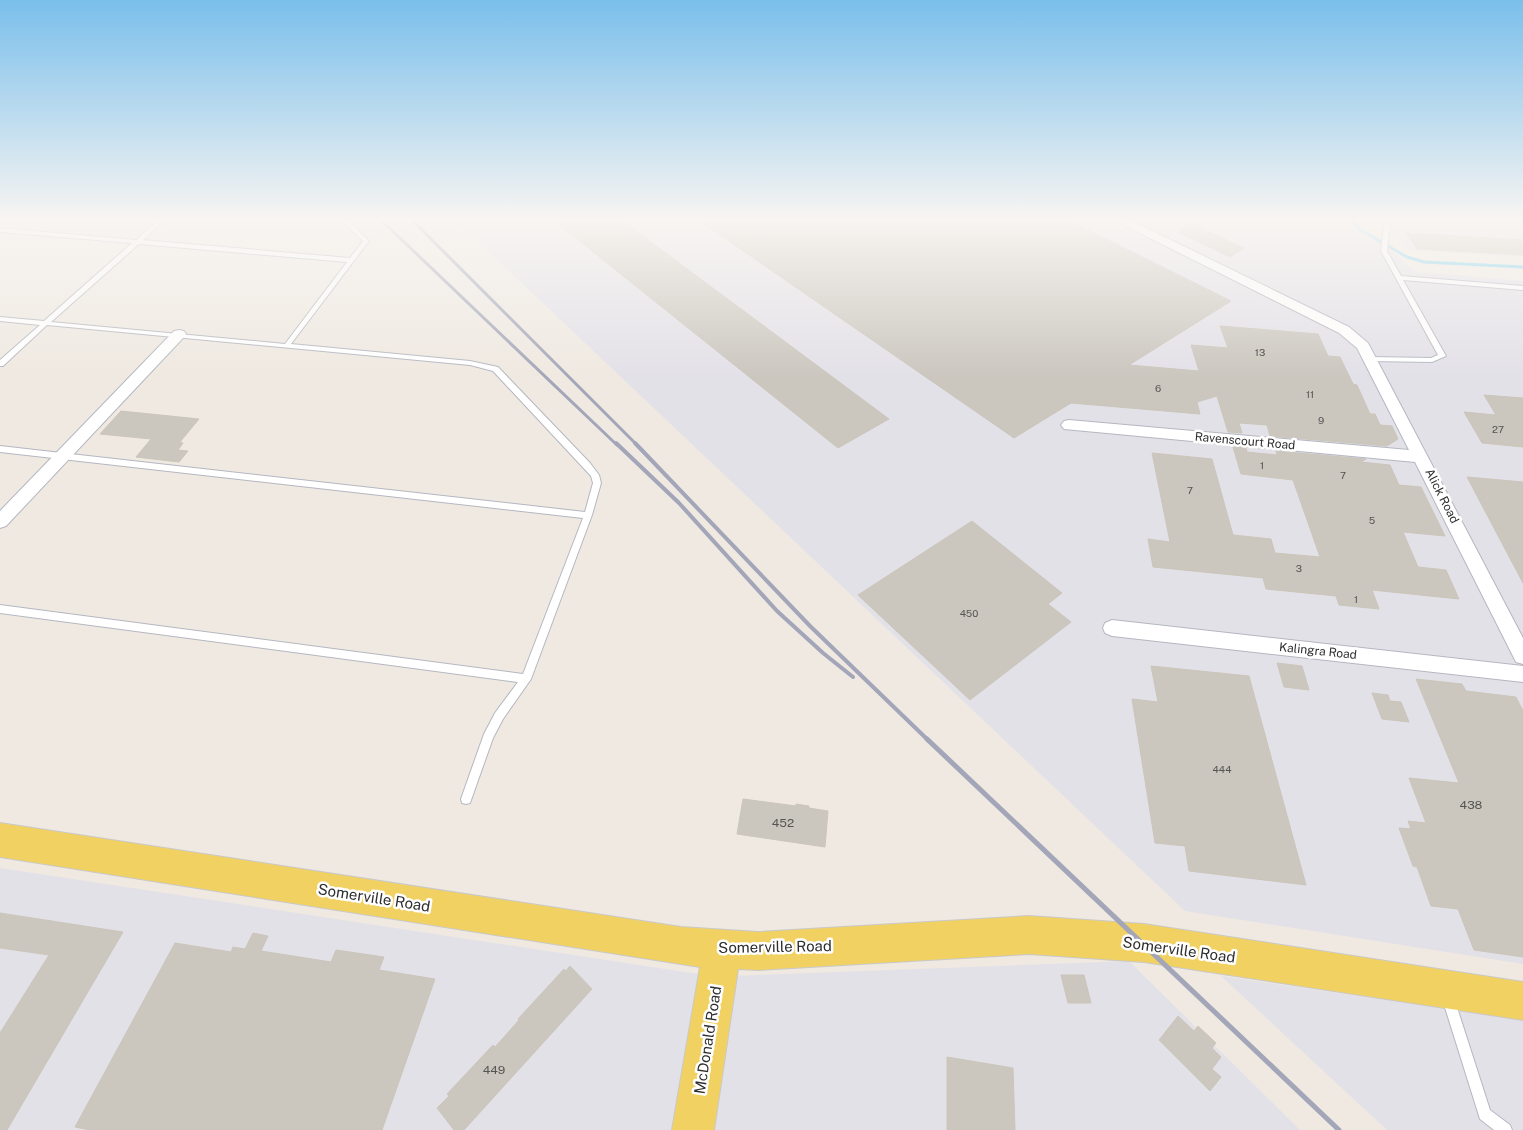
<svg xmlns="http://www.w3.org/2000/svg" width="1523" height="1130" viewBox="0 0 1523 1130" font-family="'Public Sans',sans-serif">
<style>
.industrial{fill:#e3e1e8}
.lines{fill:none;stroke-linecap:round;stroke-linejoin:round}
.stream{stroke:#75cff0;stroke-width:3}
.building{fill:#cbc7bf;stroke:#cbc5ba}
.service-casing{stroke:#b4b7c1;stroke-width:2}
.minor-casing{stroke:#b4b7c1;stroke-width:2}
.primary-casing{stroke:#c9c9c9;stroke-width:2}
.service{fill:#fff;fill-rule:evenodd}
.minor{fill:#fff;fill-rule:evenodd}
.primary{fill:#f2d163;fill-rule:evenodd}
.rail-far2{stroke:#a3a6b8;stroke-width:3}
.rail-far1{stroke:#a3a6b8;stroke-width:4}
.rail{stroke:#a3a6b8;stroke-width:5}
.labels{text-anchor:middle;stroke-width:5;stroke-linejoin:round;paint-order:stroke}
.number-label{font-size:10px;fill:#555452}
.street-label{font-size:12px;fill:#2e2e2e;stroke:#fff}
.near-number-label{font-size:12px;fill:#555452}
.near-street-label{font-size:15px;fill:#2e2e2e;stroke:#fff}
</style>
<rect width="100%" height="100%" fill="#efe9e1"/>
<path class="industrial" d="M454,219H1357L1415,272L1523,281V964L1185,911Z
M1382,219H1523V257L1409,250Z
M0,868L718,977L693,1130H0Z
M1129,961L1300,1130H708L730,976Z
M1221,976L1523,1020V1130H1387Z"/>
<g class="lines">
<path class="stream" d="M1353,219L1359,229L1407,257L1424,262L1523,267"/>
</g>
<path class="building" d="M552,219H620L889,419L838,448Z
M697,219H1066L1231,301L1129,365L1199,371L1191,345L1228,348L1220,326L1318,334L1328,356L1340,357L1353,384L1357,385L1370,414H1375L1380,425L1392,426L1398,439L1387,446L1270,436L1267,425L1239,423L1242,433L1228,432L1217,396L1197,402L1200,414L1071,403L1014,438Z
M1192,224L1244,248L1230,257L1178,232Z
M1406,233L1523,240V255L1417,249Z
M1484,395L1523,398V447L1482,443L1464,412L1496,415Z
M121,411L199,419L180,442L183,443L178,450L188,451L179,462L136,457L151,439L100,434Z
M1233,447L1246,448L1247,452L1277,455L1276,451L1366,459L1361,462L1390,465L1399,485L1421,487L1445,536L1403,532L1418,567L1446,570L1459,599L1372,590L1379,609L1339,605L1336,596L1266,589L1263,578L1153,567L1148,539L1170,542L1152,453L1212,459L1233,535L1271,539L1275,553L1320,557L1293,480L1241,474Z
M1467,477L1523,482V583Z
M972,521L1062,593L1048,604L1071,622L970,700L858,595Z
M1277,663L1302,666L1309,690L1284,687Z
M1151,666L1249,676L1306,885L1189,871L1185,846L1155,843L1132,699L1158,702Z
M1416,679L1462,684L1466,691L1516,697L1523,711V957L1474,950L1458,909L1431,906L1417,867L1413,866L1399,828L1411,829L1408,821L1426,823L1409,778L1459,783Z
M1372,693L1388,695L1390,701L1401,702L1409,722L1382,719Z
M743,799L796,806V804L809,806V808L828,811L825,847L737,834Z
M0,913L123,932L7,1130H0V1033L49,955L0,948Z
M253,933L268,936L261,951L331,962L336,950L384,957L379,970L435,979L382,1130H90L75,1127L175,943L231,952L233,947L245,949Z
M570,966L592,989L464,1130H454L437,1108L449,1096L447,1094L493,1045L495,1047L519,1020L518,1019L564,969L566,971Z
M1061,975H1084L1091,1003H1068Z
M1178,1016L1194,1031L1198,1026L1216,1043L1212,1048L1221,1057L1212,1069L1221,1077L1210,1091L1159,1040Z
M947,1057L1013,1068L1015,1130H947Z"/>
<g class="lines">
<defs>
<path id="service" d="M159,219H166L143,240L350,258L363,241L340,219H347L369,241L291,344L470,361L498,367L590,463L599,475L601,483L592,515L531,679L503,719L493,738L470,803L466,804L462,803L461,799L484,734L495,713L518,682L0,613V605L523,674L583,518L0,452V446L585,512L593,483L591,476L493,371L470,365L47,325L3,366H0V360L40,325L0,321V317L44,321L132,243L0,232V228L136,240ZM139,244L347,262L285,344L51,322Z
M1380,219H1386L1390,225L1387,251L1401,276L1523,286V290L1403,280L1446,356L1432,362L1369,361L1367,359L1371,357L1431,358L1438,355L1381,251L1384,225Z
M1448,992L1452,994L1454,998L1490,1110L1510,1125L1512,1130H1494L1480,1119L1442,998L1444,994Z"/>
<path id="minor" d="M1112,219H1128L1349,327L1368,343L1523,638V664L1516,662L1415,462L1064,429L1061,425L1064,421L1069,420L1409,450L1357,348L1339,333Z
M179,330L184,331L186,334L184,337L6,526L0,528V511L174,331Z
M1112,620L1523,666V682L1112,636L1105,633L1103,628L1105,623Z"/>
<path id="primary" d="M0,823L681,927L758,932L1029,916L1144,924L1523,982V1020L1144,962L1029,954L758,970L738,969L714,1130H672L700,967L0,857Z"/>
</defs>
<use href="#service" class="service-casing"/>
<use href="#minor" class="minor-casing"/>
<use href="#primary" class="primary-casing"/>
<use href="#service" class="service"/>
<use href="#minor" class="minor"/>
<use href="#primary" class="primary"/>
<path class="rail-far2" d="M380,219L617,445
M411,219L637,445"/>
<path class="rail-far1" d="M616,443L679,503L777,611L823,653L853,677
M635,443L810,626L929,741"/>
<path class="rail" d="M927,739L1339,1130"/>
</g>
<linearGradient id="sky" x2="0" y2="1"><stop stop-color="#7abfeb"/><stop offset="0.58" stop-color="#f8f5f2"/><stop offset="1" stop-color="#f8f5f2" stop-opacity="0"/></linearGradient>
<rect width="1523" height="377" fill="url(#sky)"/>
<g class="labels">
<g class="number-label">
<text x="1260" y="356">13</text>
<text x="1158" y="392">6</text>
<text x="1310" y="398">11</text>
<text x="1321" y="424">9</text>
<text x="1498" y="433">27</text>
<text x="1262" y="469">1</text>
<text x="1343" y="479">7</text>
<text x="1190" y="494">7</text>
<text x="1372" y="524">5</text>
<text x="1299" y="572">3</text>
<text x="1356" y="603">1</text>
<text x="969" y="617">450</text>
<text x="1222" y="773">444</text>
</g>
<g class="street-label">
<text transform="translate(1245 441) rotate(5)" y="4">Ravenscourt Road</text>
<text transform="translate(1442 496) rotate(63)" y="4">Alick Road</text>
<text transform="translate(1318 651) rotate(6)" y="4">Kalingra Road</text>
</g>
<g class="near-number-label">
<text x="1471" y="809">438</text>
<text x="783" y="827">452</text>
<text x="494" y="1074">449</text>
</g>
<g class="near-street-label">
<text transform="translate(374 898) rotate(9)" y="5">Somerville Road</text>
<text transform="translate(775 947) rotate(-1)" y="5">Somerville Road</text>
<text transform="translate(1179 950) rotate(8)" y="5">Somerville Road</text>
<text transform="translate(708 1040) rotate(-81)" y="5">McDonald Road</text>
</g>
</g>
</svg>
